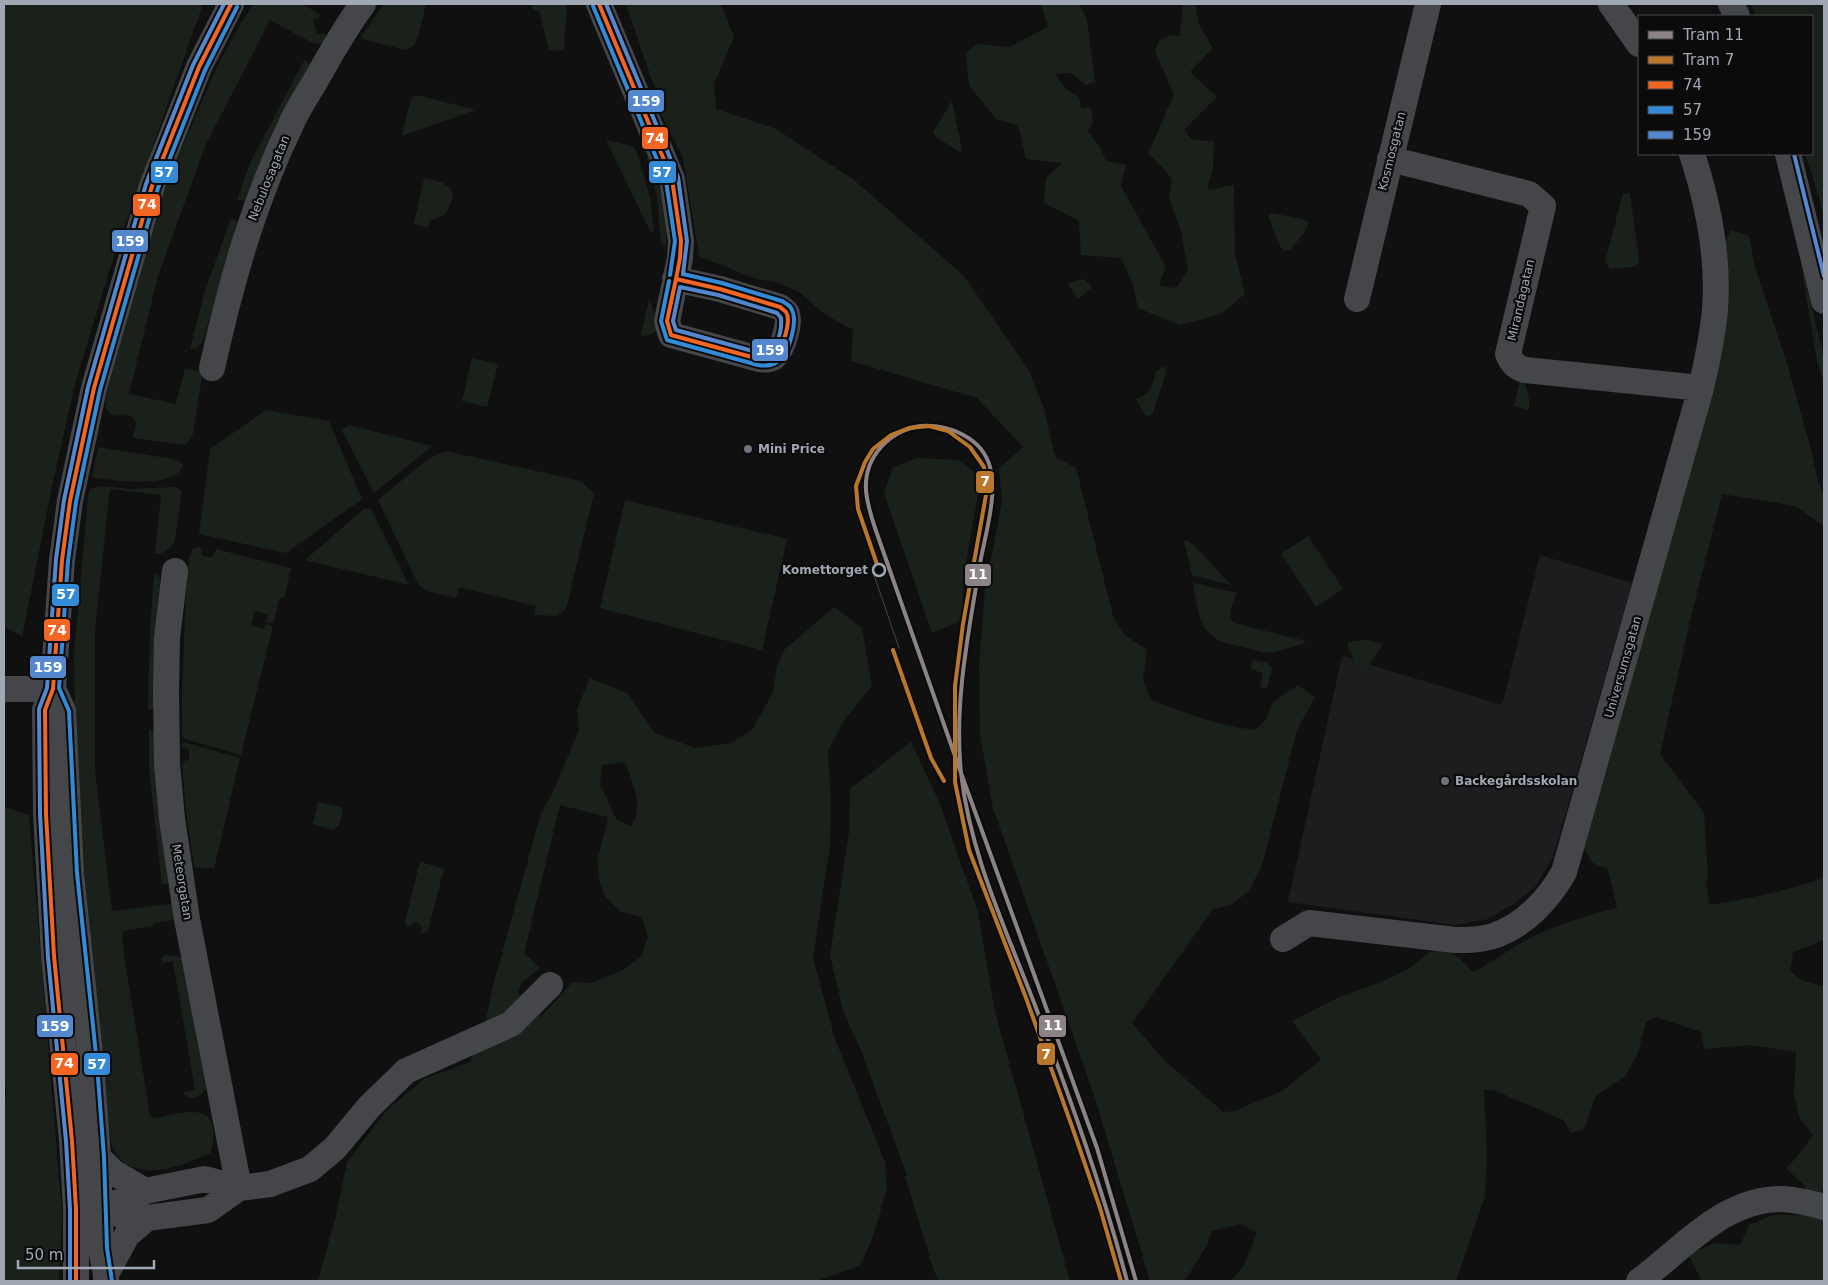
<svg xmlns="http://www.w3.org/2000/svg" width="1828" height="1285" viewBox="0 0 1828 1285" font-family="'DejaVu Sans',sans-serif">
<style>
.built{fill:#1d1d1f}
.green{fill:#1a211b;fill-rule:evenodd}
.lines{fill:none;stroke-linecap:round;stroke-linejoin:round}
.minor{stroke:#44464a;stroke-width:26}
.tram{stroke:#454649;stroke-width:1}
.bus-1-casing{stroke:#0b0b0c;stroke-width:8}
.bus-2-casing{stroke:#0b0b0c;stroke-width:8}
.bus-3-casing{stroke:#0b0b0c;stroke-width:8}
.bus-1{stroke:#f26522;stroke-width:4}
.bus-2{stroke:#338bd7;stroke-width:4}
.bus-3{stroke:#5388ce;stroke-width:4}
.tram-1-casing{stroke:#0b0b0c;stroke-width:8}
.tram-2-casing{stroke:#0b0b0c;stroke-width:8}
.tram-1{stroke:#8c8385;stroke-width:4}
.tram-2{stroke:#ba762b;stroke-width:4}
.poi-dot{fill:#6e737b;stroke:#0b0b0c;stroke-width:2}
.stop-dot{fill:#0b0b0c;stroke:#a0a8b4;stroke-width:2.5}
.labels{text-anchor:middle;stroke-width:4.5;stroke-linejoin:round;paint-order:stroke}
.street-label{font-size:12px;fill:#a0a8b4;stroke:#0b0b0c}
.poi-label{font-size:12px;font-weight:bold;fill:#a0a8b4;stroke:#0b0b0c;text-anchor:start}
.stop-label{font-size:12px;font-weight:bold;fill:#a0a8b4;stroke:#0b0b0c;text-anchor:end}
.line-badge{stroke:#0b0b0c;stroke-width:2}
.badge-label{font-size:14px;text-anchor:middle;font-weight:bold;fill:#fff}
</style>
<rect width="100%" height="100%" fill="#101011"/>
<path class="built" d="M1540,555L1632,583L1553,857L1535,887L1513,904L1488,919L1455,925L1288,902L1342,656L1502,705Z"/>
<path class="green" d="M4,4H203L112,262L75,384L52,486L22,637L4,626Z
M254,4H303L320,15L319,18L313,20L317,34L323,33L327,37L323,44L313,43L270,20L206,144L158,276L129,394L176,404L185,368L200,372L202,377L193,434L188,443L184,445L133,438L136,423L133,417L124,414L116,416L109,413L106,408V397L116,350L158,208L172,170L217,67L239,26Z
M384,4H426L417,41L413,46L405,50L362,39L361,37Z
M532,4H567L564,49L561,51L549,50L539,11H533Z
M626,4H721L734,37L714,84L716,109L776,129L854,180L964,276L1028,369L1044,408L1055,457L1076,468L1113,616L1124,634L1147,650L1143,680L1151,700C1185,713 1219,726 1255,730L1265,721L1273,702L1298,685L1315,697L1297,730L1262,865L1249,891L1231,905L1213,909L1132,1023L1165,1061L1223,1112L1234,1111L1282,1091L1321,1060L1292,1021L1339,997L1379,983L1410,968L1429,952L1446,950L1459,958L1473,972C1489,964 1503,954 1519,944C1549,927 1583,916 1617,908L1608,869L1593,863L1583,847L1722,246L1731,230L1749,236L1755,267L1788,367L1812,453L1818,482L1824,496V526L1795,506L1722,494L1690,621L1660,754L1704,813L1708,875L1706,884L1710,905C1749,898 1787,891 1824,878V940L1793,952L1790,971L1800,980L1824,987V1281H1692L1701,1279L1688,1254L1716,1243L1740,1245L1749,1225L1773,1215H1809L1805,1186L1786,1168L1796,1158L1813,1135L1800,1119L1794,1095L1796,1052L1749,1045L1704,1049L1701,1032L1656,1017L1646,1022L1638,1053L1625,1076L1596,1096L1584,1129L1571,1133L1563,1120L1496,1091L1484,1089L1487,1156L1485,1197L1456,1281H1231L1244,1265L1257,1233L1241,1224L1212,1231L1207,1245L1186,1279L1182,1281H1150L1094,1095L993,808L980,735L979,666L985,589L1002,502L999,469L1023,447L977,398L851,361L853,330L823,313L799,292L776,282L754,278L699,256L683,158L662,116L655,89Z
M1041,4H1079L1087,19L1095,82L1086,85L1071,73L1055,74L1066,89L1079,97L1081,108L1091,107L1093,123L1088,131L1101,149L1106,161L1126,165L1121,186L1166,267L1159,286L1176,288L1188,271L1181,231L1169,198L1172,180L1166,171L1148,153C1158,134 1164,114 1174,95L1155,51L1159,40L1172,35L1180,36L1183,4H1195L1199,25L1213,48L1190,72L1217,97L1185,129L1190,139L1214,142L1213,168L1207,190L1234,185L1235,253L1245,294L1221,314L1180,325L1138,308L1133,285L1121,258L1081,255L1079,221L1044,203L1046,178L1062,163L1026,159L1018,125L996,119L969,85L966,53L977,44L1009,47L1048,27Z
M1751,4H1824V222L1819,197L1805,154H1812V16H1756Z
M305,59L311,67L246,201L237,200L250,163Z
M416,95L473,109L475,110L402,136L411,99Z
M952,101L962,150L961,153L936,137L933,132Z
M606,140L634,147L636,150L650,197L654,233L650,231Z
M644,146H647C658,179 668,212 666,247L661,244L657,197Z
M424,178C436,181 450,182 453,195C451,209 445,218 430,220L428,228L414,224Z
M1623,193L1630,194L1639,259L1637,265L1632,267L1610,269L1605,262Z
M1271,213L1302,219L1309,223L1304,233L1290,250L1284,251L1280,246L1268,216Z
M231,218L238,221L203,341L197,348L190,349L205,291Z
M1802,271H1803L1824,358V384L1817,361Z
M1084,279L1092,287L1078,299L1067,283Z
M649,300C655,310 654,319 658,330L650,335L643,336L641,334Z
M472,358L498,364L487,407L462,401Z
M1162,367H1165L1166,373L1152,415L1146,416L1136,399C1149,395 1155,385 1155,372Z
M1520,380L1525,383L1529,399V410L1514,406Z
M266,410L329,421L362,499L286,553L199,534L210,449Z
M348,425L432,446L374,493L342,430Z
M98,447L173,459L181,462L183,466C174,489 112,481 92,477Z
M446,451L581,481L594,494L566,609L557,616L534,615L536,606L459,587L456,598L427,591L418,584L378,500L428,459Z
M917,458L958,460L981,477L963,580V620L932,633L884,493L893,467Z
M101,486L130,489L177,487L182,492L175,540C171,548 165,554 155,554L161,495L110,489L95,629V771L112,911L169,904L174,905V920L153,923V926L122,931L124,956L150,1115L151,1117L156,1118C174,1115 211,1101 213,1130C214,1138 213,1146 210,1153C182,1167 133,1185 114,1150C111,1145 110,1139 109,1135L95,998L79,813L75,729L74,654L88,497L90,489Z
M625,500L787,539L762,650L600,608Z
M365,508L371,509L409,585L305,560Z
M1308,536L1343,589L1316,607L1281,554Z
M1188,540L1210,562L1231,585L1192,575L1184,541Z
M200,547L202,548L201,555L212,558L216,549L291,568L285,596L279,599L274,623L266,622L268,615L255,611L251,625L264,629L266,624L273,626L241,755L189,740L184,738L182,735V699L186,587L189,559L193,548Z
M154,574L159,576L161,585L155,706L152,709H148L150,628Z
M1194,583L1237,593C1233,603 1226,614 1234,623L1305,641V643L1275,652H1263L1219,641L1205,629L1200,617L1194,592Z
M834,607L862,628L872,686L845,719L828,750L831,802L830,846L813,958L835,1039L885,1162L887,1189L872,1239L860,1266L816,1281H318L336,1216L347,1162L388,1109L424,1079L470,1062L486,1019L493,986L541,813L553,792L579,730L577,709L590,678L627,693L655,733L695,748L731,743L752,730L773,692L777,666L785,649ZM625,762C632,781 645,808 631,826L616,819L600,784L602,765ZM560,805L608,817L597,862L600,883L604,895L621,912L642,917L648,937L641,957L623,970L591,983L572,982L542,1016L518,993L521,983L540,968L524,953Z
M1367,640L1383,644L1364,673L1356,664L1347,645L1350,641Z
M1253,660L1267,663L1272,667L1267,689L1260,687L1263,673L1250,669Z
M149,728L155,732L170,883L162,885L149,769Z
M183,742L240,758L214,869L194,867L186,809L182,764L184,761L189,760V750L182,746Z
M911,742L940,804L978,912L995,1012L1070,1281H939L934,1271L905,1176L907,1175L860,1048L843,1011L830,955L849,832L850,789Z
M318,802L340,807L343,812L339,825L333,830L313,824Z
M4,807L29,815L62,1214L59,1281H4V1106L7,1090L4,1083Z
M421,862L444,869L428,930L421,935L422,928L420,924L414,922L407,928L405,923L418,869Z
M166,955L180,957L185,962L207,1087C201,1098 191,1102 182,1092L195,1090L173,961L161,963L163,957Z"/>
<g class="lines">
<path class="minor" d="M599,4L672,179L681,241L680,258L667,321L671,335L759,359C764,360 769,360 774,357C782,350 792,322 786,312C785,310 782,309 780,307L720,289L675,279
M1611,4L1639,44
M1731,4L1737,16
M1788,154L1824,301
M1390,159L1529,194L1543,206L1508,354C1512,363 1515,367 1525,370L1701,388
M1357,299L1428,4
M212,368C231,282 254,200 293,120C301,103 312,88 321,71C334,48 347,25 363,4
M175,571L167,638L166,692L167,764L172,819L187,919L239,1188
M4,689H53
M53,689L63,711L71,873L91,1064L98,1157L101,1249L106,1274V1281
M1283,939L1309,923L1455,940C1468,940 1481,940 1493,936C1524,926 1549,899 1564,872L1701,388C1707,362 1713,335 1715,309C1719,256 1708,203 1692,154
M98,1157L113,1172L145,1191
M101,1208L121,1215L147,1218L208,1210L239,1188
M81,1209L99,1207L132,1199L145,1191L205,1179L239,1188L270,1184L310,1169L335,1148L369,1107L406,1071L511,1024L550,985
M106,1274L127,1235L147,1218
M76,1281V1209L72,1141L54,956L46,814L45,710L53,689L62,560L70,501L94,388L152,186L199,67L231,4
M1639,1281C1683,1249 1723,1198 1783,1199C1797,1200 1811,1203 1824,1207"/>
<path class="tram" d="M873,572L899,648"/>
<defs>
<path id="bus-1" d="M599,4L672,179L681,241L680,258L676,279
M676,279L720,289L780,307C781,308 785,311 786,312C792,321 782,350 774,357C770,360 764,360 759,359L671,335L667,321Z
M76,1281V1209L72,1141L54,956L46,814L45,710L53,689L62,560L70,501L94,388L152,186L199,67L231,4"/>
<path id="bus-2" d="M593,6L666,181L675,241L670,275
M669,281L661,321L667,340L758,365C764,366 771,366 777,362C789,354 799,321 791,308C789,305 785,303 782,301L722,283L683,274
M112,1281L107,1248L104,1157L97,1064L77,873L69,711L59,688L68,561L76,502L100,390L158,188L205,70L237,7"/>
<path id="bus-3" d="M606,4L678,177L687,241L683,274
M1794,154L1824,276
M680,287L718,295L777,313L781,318C782,331 777,355 760,353L676,330L673,321Z
M70,1281V1209L66,1141L48,957L40,814L39,709L47,688L56,559L64,500L88,387L146,184L193,65L224,4"/>
</defs>
<use href="#bus-1" class="bus-1-casing"/>
<use href="#bus-2" class="bus-2-casing"/>
<use href="#bus-3" class="bus-3-casing"/>
<use href="#bus-1" class="bus-1"/>
<use href="#bus-2" class="bus-2"/>
<use href="#bus-3" class="bus-3"/>
<defs>
<path id="tram-1" d="M920,426C948,424 982,437 990,467C998,497 984,538 979,569C968,635 954,704 961,773L875,528C871,516 867,503 866,490C864,457 889,431 920,426Z
M961,773L1097,1148L1136,1281
M961,773C970,853 1004,925 1033,1000C1068,1092 1102,1186 1127,1281"/>
<path id="tram-2" d="M879,570L858,509L856,486L865,462L873,449L891,435L909,428L929,426L948,431L970,447L984,467L986,495L963,624L955,686V782L969,850L1026,998L1075,1135L1100,1208L1121,1281
M893,650L931,758L944,781"/>
</defs>
<use href="#tram-1" class="tram-1-casing"/>
<use href="#tram-2" class="tram-2-casing"/>
<use href="#tram-1" class="tram-1"/>
<use href="#tram-2" class="tram-2"/>
</g>
<g class="poi-dot">
<circle cx="748" cy="449" r="5"/>
<circle cx="1445" cy="781" r="5"/>
</g>
<circle class="stop-dot" cx="879" cy="570" r="6"/>
<g class="labels">
<g class="street-label">
<text transform="translate(1392 151) rotate(-76)" y="4">Kosmosgatan</text>
<text transform="translate(269 178) rotate(-68)" y="4">Nebulosagatan</text>
<text transform="translate(1521 300) rotate(-77)" y="4">Mirandagatan</text>
<text transform="translate(1623 667) rotate(-74)" y="4">Universumsgatan</text>
<text transform="translate(182 882) rotate(81)" y="4">Meteorgatan</text>
</g>
<g class="poi-label">
<text x="758" y="453">Mini Price</text>
<text x="1455" y="785">Backegårdsskolan</text>
</g>
<g class="stop-label">
<text x="868" y="574">Komettorget</text>
</g>
</g>
<g class="line-badge">
<rect x="627" y="89" width="38" height="24" rx="5" fill="#5388ce"/>
<rect x="641" y="126" width="28" height="24" rx="5" fill="#f26522"/>
<rect x="150" y="160" width="29" height="24" rx="5" fill="#338bd7"/>
<rect x="648" y="160" width="29" height="24" rx="5" fill="#338bd7"/>
<rect x="132" y="193" width="29" height="24" rx="5" fill="#f26522"/>
<rect x="111" y="229" width="38" height="24" rx="5" fill="#5388ce"/>
<rect x="751" y="338" width="38" height="24" rx="5" fill="#5388ce"/>
<rect x="975" y="470" width="20" height="24" rx="5" fill="#ba762b"/>
<rect x="964" y="563" width="28" height="24" rx="5" fill="#8c8385"/>
<rect x="51" y="583" width="29" height="24" rx="5" fill="#338bd7"/>
<rect x="43" y="618" width="28" height="24" rx="5" fill="#f26522"/>
<rect x="29" y="655" width="38" height="24" rx="5" fill="#5388ce"/>
<rect x="1038" y="1014" width="29" height="24" rx="5" fill="#8c8385"/>
<rect x="36" y="1014" width="38" height="24" rx="5" fill="#5388ce"/>
<rect x="1036" y="1042" width="20" height="24" rx="5" fill="#ba762b"/>
<rect x="50" y="1052" width="29" height="24" rx="5" fill="#f26522"/>
<rect x="83" y="1052" width="28" height="24" rx="5" fill="#338bd7"/>
</g>
<g class="badge-label">
<text x="646" y="106">159</text>
<text x="655" y="143">74</text>
<text x="164" y="177">57</text>
<text x="662" y="177">57</text>
<text x="147" y="209">74</text>
<text x="130" y="246">159</text>
<text x="770" y="355">159</text>
<text x="985" y="486">7</text>
<text x="978" y="579">11</text>
<text x="66" y="599">57</text>
<text x="57" y="635">74</text>
<text x="48" y="672">159</text>
<text x="1053" y="1030">11</text>
<text x="55" y="1031">159</text>
<text x="1046" y="1059">7</text>
<text x="64" y="1068">74</text>
<text x="97" y="1069">57</text>
</g>
<rect width="1828" height="1285" fill="none" stroke="#a0a8b4" stroke-width="10"/>
<rect x="1638" y="15" width="175" height="140" fill="#0b0b0c" stroke="#474a4f"/>
<rect x="1648" y="31" width="25" height="8" fill="#8c8385" stroke="#474a4f"/>
<text x="1683" y="40" font-size="15" fill="#a0a8b4">Tram 11</text>
<rect x="1648" y="56" width="25" height="8" fill="#ba762b" stroke="#474a4f"/>
<text x="1683" y="65" font-size="15" fill="#a0a8b4">Tram 7</text>
<rect x="1648" y="81" width="25" height="8" fill="#f26522" stroke="#474a4f"/>
<text x="1683" y="90" font-size="15" fill="#a0a8b4">74</text>
<rect x="1648" y="106" width="25" height="8" fill="#338bd7" stroke="#474a4f"/>
<text x="1683" y="115" font-size="15" fill="#a0a8b4">57</text>
<rect x="1648" y="131" width="25" height="8" fill="#5388ce" stroke="#474a4f"/>
<text x="1683" y="140" font-size="15" fill="#a0a8b4">159</text>
<path d="M18 1260v8h136v-8" fill="none" stroke="#a0a8b4" stroke-width="2.5"/>
<text x="25" y="1260" font-size="15" fill="#a0a8b4" stroke="#0b0b0c" stroke-width="4" paint-order="stroke">50 m</text>
</svg>
